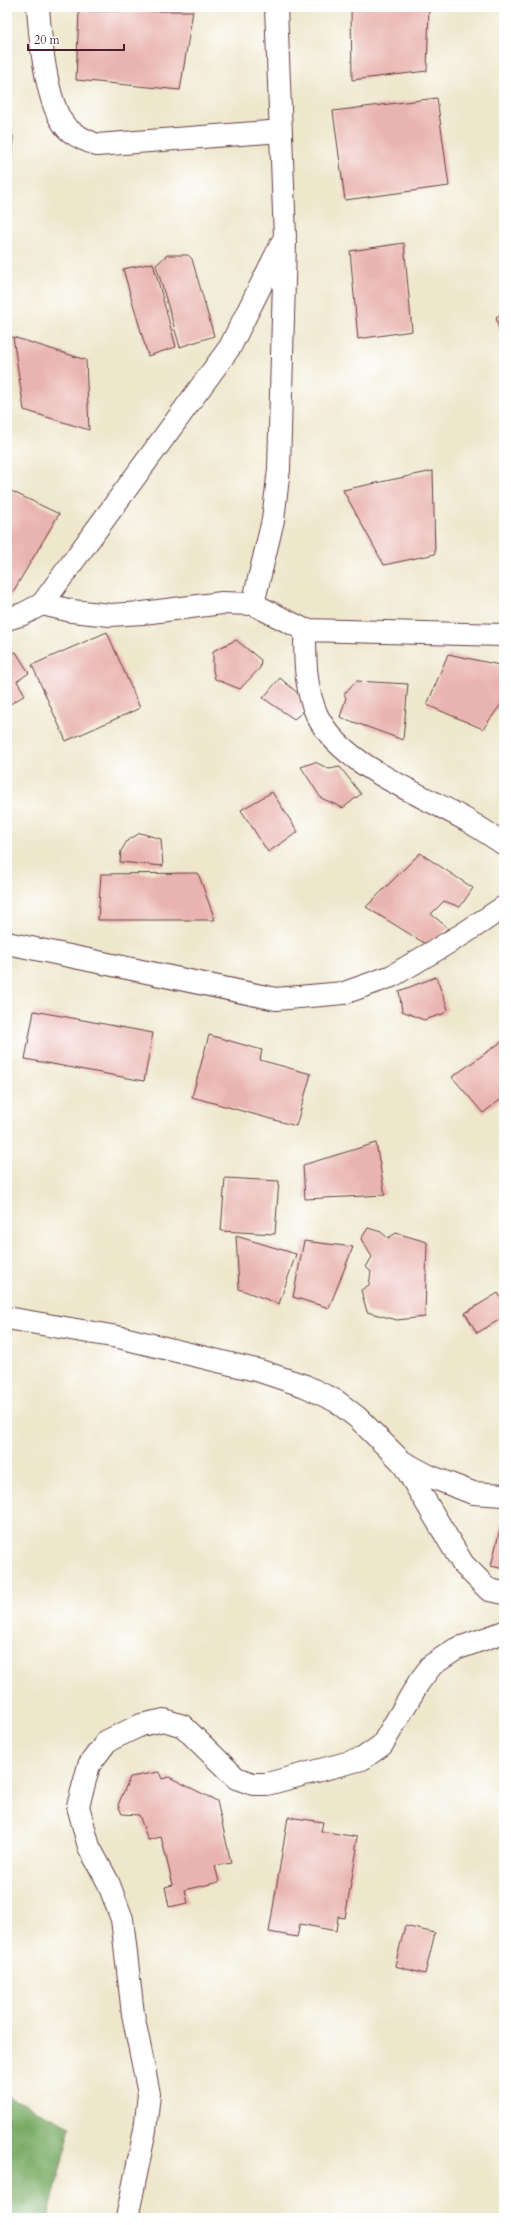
<svg xmlns="http://www.w3.org/2000/svg" width="511" height="2225" viewBox="0 0 511 2225" font-family="Cardo,serif">
<style>
.forest{fill:#78aa64;stroke:#616448}
.building{fill:#e9b4af}
.lines{fill:none;stroke-linecap:round;stroke-linejoin:round}
.minor-casing{stroke:#633d43;stroke-width:24}
.minor{stroke:#fff;stroke-width:22}
</style>
<rect width="100%" height="100%" fill="#fff"/>
<filter id="ink" filterUnits="userSpaceOnUse"><feTurbulence type="fractalNoise" baseFrequency=".025" numOctaves="2"/><feDisplacementMap in="SourceGraphic" scale="8" xChannelSelector="R" yChannelSelector="G"/><feConvolveMatrix kernelMatrix="1 2 1 2 8 2 1 2 1" color-interpolation-filters="sRGB"/></filter>
<filter id="wash" filterUnits="userSpaceOnUse"><feTurbulence type="fractalNoise" baseFrequency=".012" numOctaves="4" result="noise"/><feDisplacementMap in="SourceGraphic" scale="16" xChannelSelector="R" yChannelSelector="G"/><feGaussianBlur stdDeviation="0.9" result="paint"/><feColorMatrix in="noise" values="0 0 0 0 0 0 0 0 0 0 0 0 0 0 0 0 0 1.4 0 .05"/><feComposite in="paint" operator="in"/></filter>
<g filter="url(#wash)">
<rect width="100%" height="100%" fill="#eee7cc"/>
<path class="forest" d="M7,2096L71,2126L48,2218H7Z"/>
<g id="blocks">
<path class="building" d="M351,7H429L427,71L352,80Z
M79,11H193L180,90L76,80Z
M437,98L449,186L345,200L333,111Z
M7,136H13L8,204H7Z
M404,243L412,331L358,339L350,251Z
M167,255H188L192,259L214,336L180,347L156,265Z
M153,263L176,347L148,356L123,269Z
M504,312V345H503L496,317Z
M13,337L86,360L89,430L24,410Z
M433,471L435,554L384,565L343,490Z
M7,489L59,514L7,602Z
M107,632L140,708L66,741L32,665Z
M236,640L261,660L260,668L240,689L215,679L213,670V651Z
M16,652L29,673L17,681L25,695L7,706V658Z
M448,654L504,666V700L483,729L427,705Z
M280,678L307,701L303,712L294,719L263,698Z
M356,681L408,684L403,740L340,717L346,698L344,694Z
M315,762L329,769L340,767L361,794L343,808L321,798L301,767Z
M272,792L298,832L268,852L241,810Z
M140,833L161,839L163,866L120,862L121,851L127,841Z
M420,853L473,888L460,907L444,901L431,914L448,928L429,946L366,907Z
M198,873L215,920H98L101,874Z
M436,977L448,1009L443,1014L424,1020L402,1011L399,991Z
M34,1011L153,1033L144,1081L25,1059Z
M209,1035L262,1050L260,1060L311,1074L296,1126L192,1097Z
M504,1040V1097L483,1113L452,1077Z
M376,1143L385,1195L305,1199L303,1165Z
M225,1178L279,1181L275,1234L221,1231Z
M368,1228L381,1232L388,1238L396,1233L427,1242L425,1317L397,1320L367,1312L361,1290L369,1285L371,1272L366,1267L372,1257L361,1239Z
M236,1236L296,1254L279,1304L239,1289Z
M304,1241L353,1247L329,1308L293,1297Z
M498,1293L504,1303V1317L477,1333L465,1313Z
M502,1521H504V1569L491,1566Z
M159,1772L162,1779L169,1777L217,1801L231,1863L215,1866L219,1882L185,1890L188,1903L169,1907L165,1887L173,1885L161,1837L148,1840L139,1815L122,1814L118,1805L130,1777Z
M288,1817L323,1822L321,1831L357,1837L355,1848L357,1849L345,1918L338,1917L336,1931L300,1924L297,1937L269,1932Z
M405,1926L435,1933L425,1974L395,1966Z"/>
</g>
</g>
<g filter="url(#ink)">
<use href="#blocks" fill-opacity="0" stroke="#633d43" stroke-width="1"/>
<g class="lines">
<defs>
<path id="minor" d="M38,7C40,37 46,103 65,126C73,136 86,140 97,145L281,131
M42,604L72,611L110,615L143,613L222,603L253,604L305,630L504,635
M253,604L273,520L279,469L285,242
M7,619L23,614L42,604L230,347L285,237L276,7
M305,630C305,656 305,684 314,708C334,764 421,793 468,821C480,828 492,836 504,844
M7,943L276,999L344,993L392,976L463,934L504,907
M7,1318L123,1338L260,1371L305,1386L336,1401L358,1418L401,1461L429,1476L473,1493L504,1495
M402,1462L463,1564L489,1590L504,1593
M127,2218L145,2130L149,2094L133,2014L122,1919L108,1882L89,1847L78,1806L89,1765L107,1741L141,1725L164,1720L183,1726L236,1778L253,1784H267L362,1759L382,1745L419,1682L432,1665L456,1649L504,1632"/>
</defs>
<use href="#minor" class="minor-casing"/>
<use href="#minor" class="minor"/>
</g>
</g>
<rect width="511" height="2225" fill="none" stroke="#fff" stroke-width="24"/>
<path d="M28 44v6h96v-6" fill="none" stroke="#4a1f2b" stroke-width="2"/>
<text x="34" y="44" font-size="12" fill="#4a1f2b" stroke="#ffffff" stroke-width="3" paint-order="stroke">20 m</text>
</svg>
